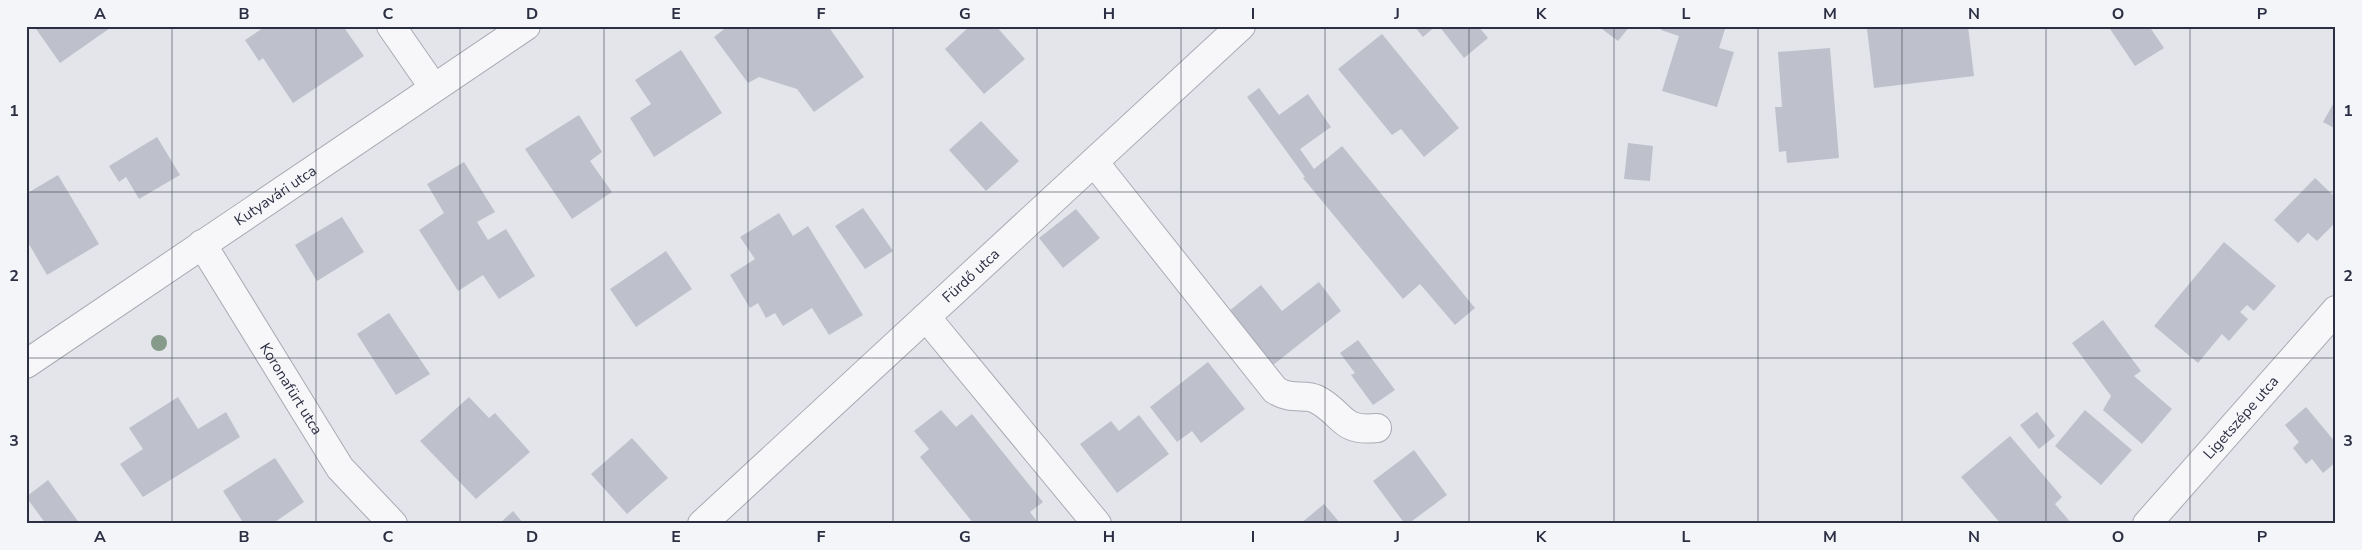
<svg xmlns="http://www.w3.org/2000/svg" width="2362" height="550" viewBox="0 0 2362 550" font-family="'Nunito Sans',sans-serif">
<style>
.building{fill:#bec0cb}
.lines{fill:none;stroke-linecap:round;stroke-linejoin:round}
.minor-casing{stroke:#a9abb5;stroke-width:30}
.minor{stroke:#f7f7f9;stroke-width:28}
.tree{fill:#869b8a}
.grid{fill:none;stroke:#2c2f43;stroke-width:1;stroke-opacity:0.55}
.labels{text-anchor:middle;stroke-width:5;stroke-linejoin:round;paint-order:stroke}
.street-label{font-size:15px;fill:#2c2f43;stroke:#f4f5f8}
.neatline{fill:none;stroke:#2c2f43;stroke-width:2}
.grid-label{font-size:16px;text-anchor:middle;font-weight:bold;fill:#2c2f43}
</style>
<rect width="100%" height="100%" fill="#e4e5eb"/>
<path class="building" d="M34,26H113L60,63Z
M266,26H343L364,56L293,103L263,58L259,61L245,40Z
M728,26H828L864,77L814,112L797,89L759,77L748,83L714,37Z
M970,26H996L1025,59L984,94L945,49Z
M1414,26H1436L1423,37Z
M1439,26H1478L1488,38L1464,58Z
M1598,26H1630L1618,41Z
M1663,26H1726L1719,48L1734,52L1717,107L1662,91L1679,36L1661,30Z
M1888,26H1968L1974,76L1874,88L1867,29Z
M2108,26H2149L2164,48L2135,66Z
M1382,34L1459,128L1424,157L1401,129L1392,135L1338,69Z
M1830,48L1839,158L1787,163L1786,151L1779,152L1775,107H1782L1778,52Z
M681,50L722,113L654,157L630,118L651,104L635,80Z
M1259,88L1279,115L1308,94L1331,127L1300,149L1314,169L1342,146L1475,308L1455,325L1420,284L1403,299L1303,178L1305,177L1247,97Z
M2336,99V129L2323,122Z
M579,115L602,152L590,161L612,192L572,219L525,149Z
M981,121L1019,161L986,191L949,150Z
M157,137L180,175L139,199L126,177L119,182L109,166Z
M1628,143L1653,146L1650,181L1624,179Z
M464,162L495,212L477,222L488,240L506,229L535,276L499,299L483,275L458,291L419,230L444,213L427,184Z
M58,175L99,244L47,275L26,239V194Z
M2315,178L2336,198V222L2317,241L2308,233L2298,243L2274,220Z
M863,208L893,251L865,269L835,226Z
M1076,209L1100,238L1063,268L1039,238Z
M779,213L793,236L808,226L863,315L829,335L812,308L783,326L775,313L766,318L758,303L750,308L730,275L755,259L740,237Z
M342,217L364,252L317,281L295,245Z
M2224,242L2276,286L2254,311L2247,305L2240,312L2248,319L2229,341L2222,334L2198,363L2154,326Z
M666,251L692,289L636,327L610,289Z
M1319,282L1341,311L1267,370L1223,316L1261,285L1282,311Z
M389,313L430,374L396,395L357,334Z
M2103,320L2141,371L2134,376L2172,409L2142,444L2103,410L2111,396L2072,343Z
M1358,340L1395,390L1373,405L1351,375L1355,373L1340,353Z
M1208,362L1245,409L1201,443L1192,431L1177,442L1150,407Z
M178,397L198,429L226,412L240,437L143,497L120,464L143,449L129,428Z
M469,397L489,418L495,413L530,452L476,499L420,441Z
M2306,407L2336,443V462L2323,473L2312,459L2306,464L2293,448L2299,442L2285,425Z
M941,410L956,427L972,414L1043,502L1030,512L1039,524H974L920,457L929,449L914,431Z
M2085,410L2132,450L2101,485L2055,446Z
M2037,412L2055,436L2039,449L2020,425Z
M1139,415L1169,454L1117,493L1080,444L1111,421L1119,431Z
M2010,436L2062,497L2055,504L2072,524H2001L1961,477Z
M632,438L668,478L627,514L591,474Z
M1414,450L1447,495L1408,524H1405L1373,481Z
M275,458L304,502L272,524H244L223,491Z
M48,480L80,524H46L26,497Z
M1324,504L1341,524H1300Z
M513,511L524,524H499Z"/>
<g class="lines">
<defs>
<g id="minor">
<path d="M391,26L434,88"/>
<path d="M1094,162L1275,390C1292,401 1304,393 1316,399C1344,413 1339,432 1377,428"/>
<path id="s1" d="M202,244L340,468L393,524"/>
<path d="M926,317L1097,524"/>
<path id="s2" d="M26,364L526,26"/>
<path id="s3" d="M702,524L1241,26"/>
<path id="s4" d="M2147,524L2336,310"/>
</g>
</defs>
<use href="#minor" class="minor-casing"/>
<use href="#minor" class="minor"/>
</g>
<circle class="tree" cx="159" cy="343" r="8"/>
<path class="grid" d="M172,26V524M316,26V524M460,26V524M604,26V524M748,26V524M893,26V524M1037,26V524M1181,26V524M1325,26V524M1469,26V524M1614,26V524M1758,26V524M1902,26V524M2046,26V524M2190,26V524M26,192H2336M26,358H2336"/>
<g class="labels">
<g class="street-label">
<text dy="5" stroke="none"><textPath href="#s2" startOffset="301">Kutyavári utca</textPath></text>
<text dy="5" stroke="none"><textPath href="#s3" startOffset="366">Fürdő utca</textPath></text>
<text dy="5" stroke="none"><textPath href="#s1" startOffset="170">Koronafürt utca</textPath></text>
<text dy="5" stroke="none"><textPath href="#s4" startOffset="142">Ligetszépe utca</textPath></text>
</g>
</g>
<rect width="2362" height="550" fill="none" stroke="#f4f5f8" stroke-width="55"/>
<rect x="28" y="28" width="2306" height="494" class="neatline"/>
<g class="grid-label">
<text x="100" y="19">A</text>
<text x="244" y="19">B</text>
<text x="388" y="19">C</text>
<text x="532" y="19">D</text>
<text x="676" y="19">E</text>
<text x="821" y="19">F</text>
<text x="965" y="19">G</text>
<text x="1109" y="19">H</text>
<text x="1253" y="19">I</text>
<text x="1397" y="19">J</text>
<text x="1541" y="19">K</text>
<text x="1686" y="19">L</text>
<text x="1830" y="19">M</text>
<text x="1974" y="19">N</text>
<text x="2118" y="19">O</text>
<text x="2262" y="19">P</text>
<text x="14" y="116">1</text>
<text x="2348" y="116">1</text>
<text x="14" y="281">2</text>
<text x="2348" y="281">2</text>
<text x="14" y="446">3</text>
<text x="2348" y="446">3</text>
<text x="100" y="542">A</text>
<text x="244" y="542">B</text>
<text x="388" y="542">C</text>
<text x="532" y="542">D</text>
<text x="676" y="542">E</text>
<text x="821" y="542">F</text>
<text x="965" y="542">G</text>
<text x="1109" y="542">H</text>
<text x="1253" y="542">I</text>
<text x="1397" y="542">J</text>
<text x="1541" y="542">K</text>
<text x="1686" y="542">L</text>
<text x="1830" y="542">M</text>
<text x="1974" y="542">N</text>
<text x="2118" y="542">O</text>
<text x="2262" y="542">P</text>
</g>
</svg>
